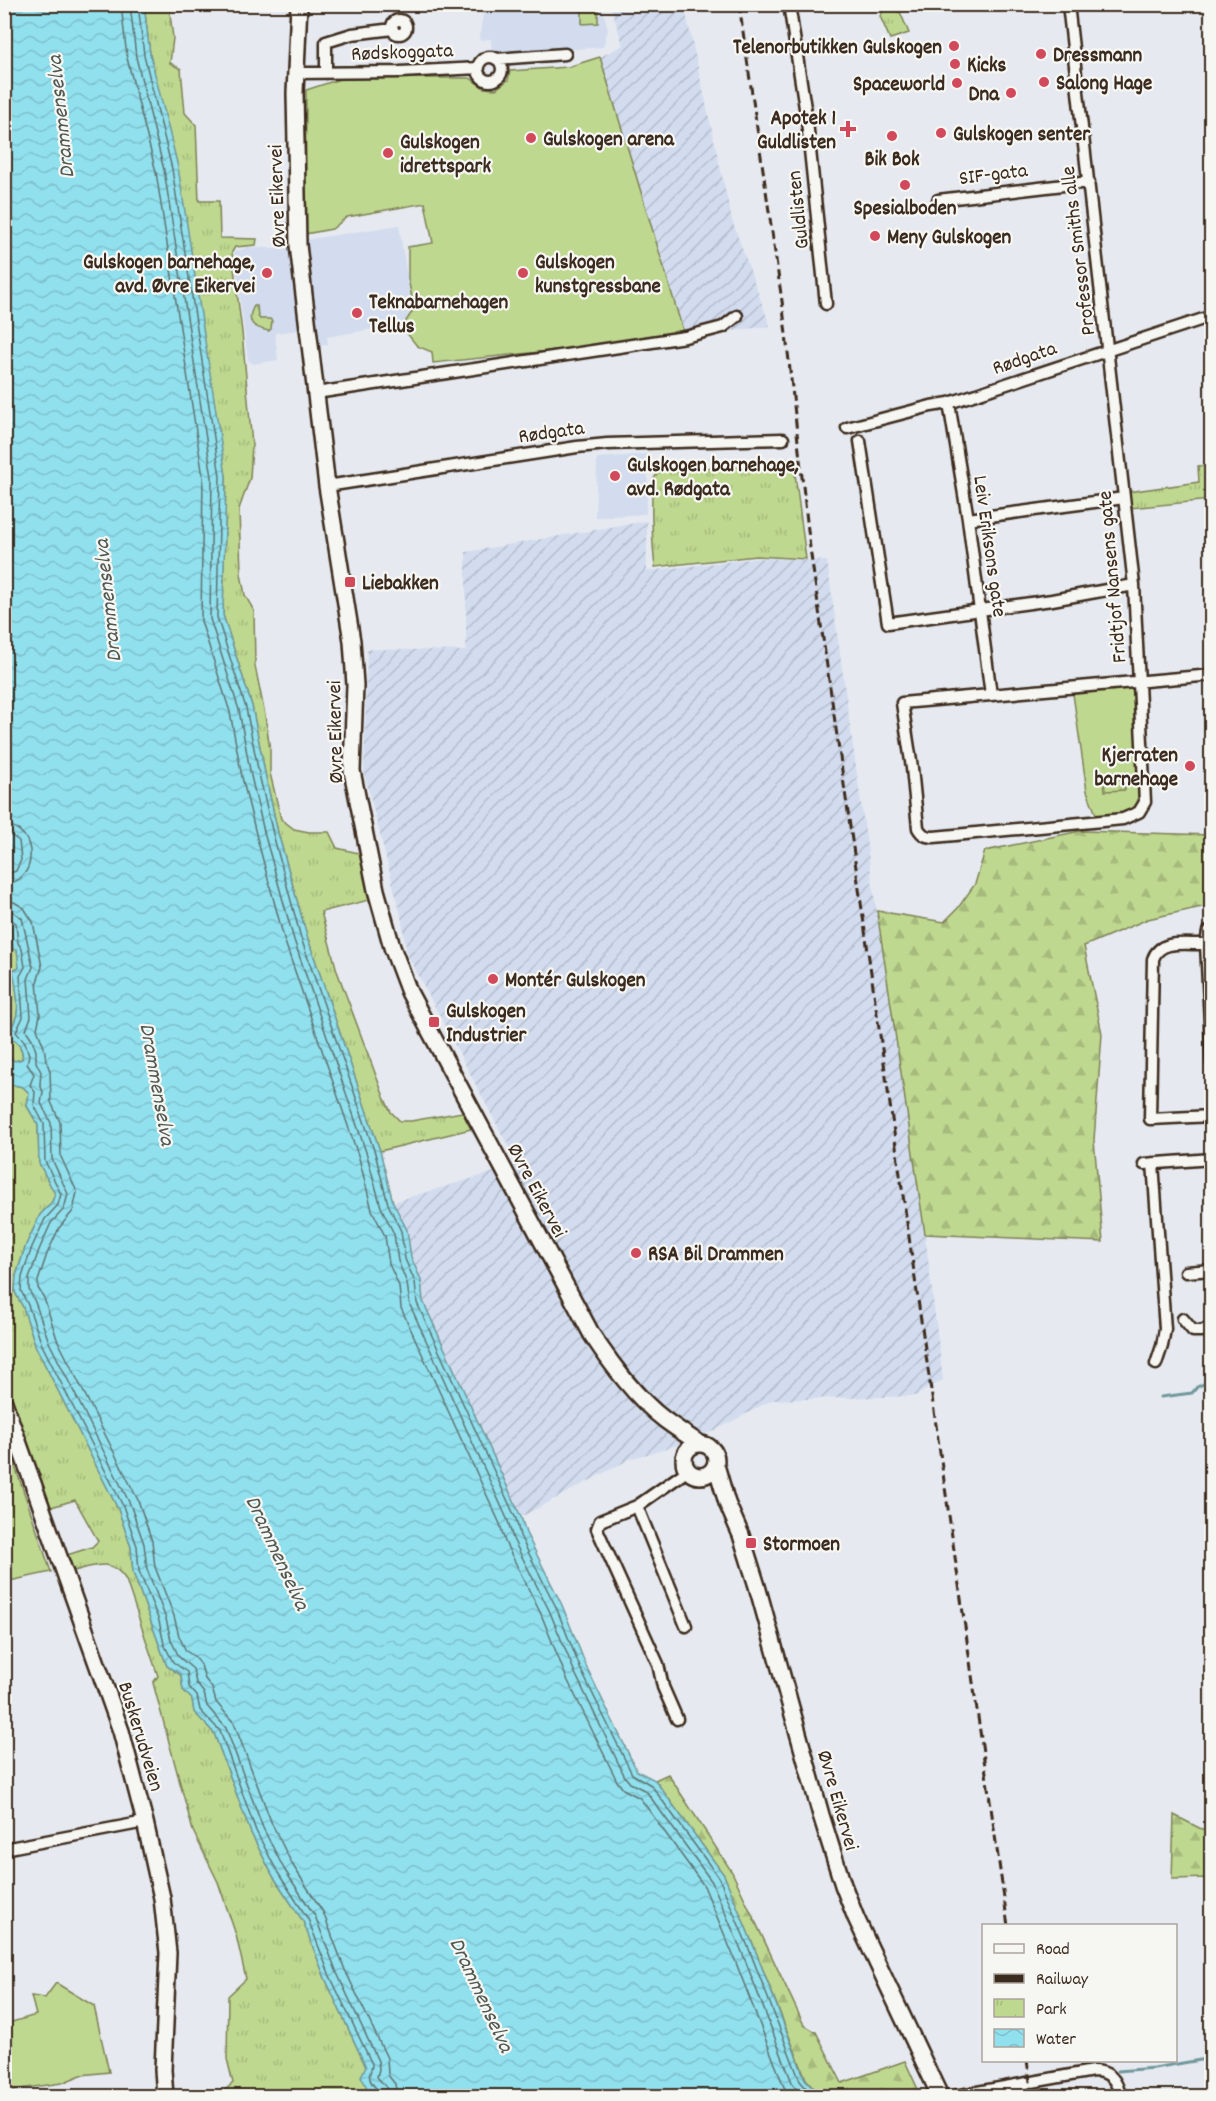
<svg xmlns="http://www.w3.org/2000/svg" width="1216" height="2101" viewBox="0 0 1216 2101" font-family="Dekko,sans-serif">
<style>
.built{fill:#d2dcee}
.industrial{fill:url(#industrial-furrows)}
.grass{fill:#bfd88f;stroke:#7d8156;stroke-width:1.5}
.forest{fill:url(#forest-firs);stroke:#7d8156;stroke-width:1.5}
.park{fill:url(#park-tufts);stroke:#7d8156;stroke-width:1.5}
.water{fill:url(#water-waves);stroke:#6f979b;stroke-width:1.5;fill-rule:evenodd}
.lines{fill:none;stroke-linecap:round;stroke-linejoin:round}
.shore{stroke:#5d7371;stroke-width:1.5}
.stream{stroke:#6f979b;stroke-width:3}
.minor-casing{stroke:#3b2a1e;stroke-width:15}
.secondary-casing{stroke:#3b2a1e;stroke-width:20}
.minor{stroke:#f6f6f2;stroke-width:10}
.secondary{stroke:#f6f6f2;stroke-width:15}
.rail{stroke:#3b2a1e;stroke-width:3;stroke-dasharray:9 4.5;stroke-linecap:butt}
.poi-dot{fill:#d1495b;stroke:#f6f6f2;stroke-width:2}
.labels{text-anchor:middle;stroke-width:4.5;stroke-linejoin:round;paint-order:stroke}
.poi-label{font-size:21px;font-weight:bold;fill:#3b2a1e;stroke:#f6f6f2;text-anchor:start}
.street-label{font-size:21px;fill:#3b2a1e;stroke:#f6f6f2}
.water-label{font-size:22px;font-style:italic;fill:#505852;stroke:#f6f6f2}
</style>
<defs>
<pattern id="industrial-furrows" width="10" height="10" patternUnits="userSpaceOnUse" patternTransform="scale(1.5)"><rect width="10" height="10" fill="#d2dcee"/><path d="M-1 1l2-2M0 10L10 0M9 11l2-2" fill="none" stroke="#b5bdcc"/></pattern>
<pattern id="forest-firs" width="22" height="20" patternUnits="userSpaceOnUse" patternTransform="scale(1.5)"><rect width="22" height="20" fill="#bfd88f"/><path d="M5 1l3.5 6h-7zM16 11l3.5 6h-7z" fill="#a5ba7b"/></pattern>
<pattern id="park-tufts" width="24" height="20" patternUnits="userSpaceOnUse" patternTransform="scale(1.5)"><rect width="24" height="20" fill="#bfd88f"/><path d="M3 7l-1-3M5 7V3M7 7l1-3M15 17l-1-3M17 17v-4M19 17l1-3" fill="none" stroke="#a5ba7b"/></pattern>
<pattern id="water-waves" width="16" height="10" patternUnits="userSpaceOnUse" patternTransform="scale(1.5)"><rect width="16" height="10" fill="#91e0ee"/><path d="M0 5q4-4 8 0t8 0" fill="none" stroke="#7ec0cc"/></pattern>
</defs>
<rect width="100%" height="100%" fill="#e6eaf0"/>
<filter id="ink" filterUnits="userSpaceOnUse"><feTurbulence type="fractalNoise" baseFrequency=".0167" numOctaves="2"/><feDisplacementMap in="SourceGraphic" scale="12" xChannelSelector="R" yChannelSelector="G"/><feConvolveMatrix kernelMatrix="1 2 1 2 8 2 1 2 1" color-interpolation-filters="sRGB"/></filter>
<g filter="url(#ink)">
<path class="built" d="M481,5H602L608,30L603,47L492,55L491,39L479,40L483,14Z
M399,225L412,309L403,324L327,337L328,344L319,346L304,240Z
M248,247L291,249L300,330L275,333L278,360L253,364L248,360L234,252Z
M646,454L649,457L646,514L595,517L597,458Z"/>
<path class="industrial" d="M610,5H684L732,220L770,326L685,337L600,57L623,45Z
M647,521V571L759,558L827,561L870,867L925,1234L943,1380L915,1396L772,1400L712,1432L666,1449L632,1458L521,1517L423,1301L421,1280L411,1257L407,1230L393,1202L518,1165L407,954L401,916L364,773L367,649L466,651V552Z"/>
<path class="grass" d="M582,5H598V23L582,24Z
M600,57L685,337L433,363L432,352L417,346L402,327L414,309L408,278V247L433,243L425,203L347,217L332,229L305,234L306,90L343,78H470L484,88L496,89L508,80L510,71L568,67Z
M1131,687L1137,690L1141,803L1130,814L1097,817L1087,791L1073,694Z
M12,1457L51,1572L5,1582V1459Z
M56,1983L94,2006L109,2072L81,2075L62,2083L5,2091V2024L36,2015L31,1996L45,1998Z"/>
<path class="forest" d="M1080,831L1211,835V905L1148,919L1084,946L1102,1034L1094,1140L1103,1242L925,1234L877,911L944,922L958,908L975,884L985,851Z
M668,1774L732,1872L804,2025L816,2032L842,2083L905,2061L921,2096H821L806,2079L754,1947L724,1875L655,1780Z
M1174,1815L1211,1834V1878L1172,1879Z"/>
<path class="park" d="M144,5H169L173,38L170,63L181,69L185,113L196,125L199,201H219L220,238L257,239L256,245L235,247L232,252L242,332L252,445L250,478L239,509L241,574L245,595L254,611L255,666L265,715L270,750V773L281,819L294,829L309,832H329L337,848L363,854L373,899L321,912L337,971L384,1097L391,1112L400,1121H411L462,1112L471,1129L380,1151L307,936L278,833L265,773L252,706L223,615L226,476L150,54Z
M884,10L900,12L909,33L890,39L880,16Z
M254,306H257L258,316L260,319H270L272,321L271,329L269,331C253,328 245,322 254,306Z
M793,458L806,559L756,556L655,567C653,551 649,488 655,477C658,472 662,470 667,468L745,467Z
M1211,465V507H1210V500L1130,508L1128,492L1199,482L1198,466Z
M1104,779H1124L1125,790L1105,791Z
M4,908L5,923L11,926L13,949H17L20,969H14C16,990 25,1020 5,1033Z
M15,1040C19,1044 24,1052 22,1059L15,1061C10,1059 5,1050 6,1044Z
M4,1083L23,1087L29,1093L27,1106L38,1125L39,1163L55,1194L52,1202L40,1215L26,1245L16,1276L15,1292L23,1307L36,1347L118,1509L131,1547L133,1572L167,1666L181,1675L183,1690L192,1699L194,1712L214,1733L251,1833L273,1876L303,1921L325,1978L366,2067L362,2076L367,2088L378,2096H218L233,2083L227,2059L228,1996L246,1979L236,1935L218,1882L193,1831L153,1683L158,1676L126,1580C112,1557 95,1566 73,1571L67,1555L92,1547L98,1541L75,1500L48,1508L5,1394Z"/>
<path class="water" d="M5,4L144,5L150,54L178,167L226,476L223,615L252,706L265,773L278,833L307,936L380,1151L393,1202L407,1230L411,1257L421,1280L423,1301L521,1517L526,1533L562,1605L587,1668L637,1771L655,1780L724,1875L754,1947L805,2079L821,2096H378L367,2088L361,2076L366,2067L325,1978L303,1921L273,1876L251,1833L214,1733L194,1712L192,1699L183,1690L181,1675L167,1666L133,1572L131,1547L118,1509L36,1347L23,1307L15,1292L16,1276L26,1245L40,1215L52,1202L55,1194L39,1163L38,1125L27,1106L29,1093L23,1087L4,1083L5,1033C25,1020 16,990 13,970L19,968L17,949L13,950L11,926L5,923L4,877L8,858L4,781ZM15,1040C20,1044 24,1053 22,1059L15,1061C10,1059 5,1050 6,1044Z"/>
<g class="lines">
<path class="shore" d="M121,4L127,58L156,172L203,477L201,621L230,712L242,777L257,838L285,942L359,1158L372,1210L385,1236L389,1264L399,1286L401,1308L500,1524L505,1542L541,1614L566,1677L617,1781L623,1789L640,1798L704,1886L733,1955L784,2087L791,2096
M130,4L136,57L164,170L212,477L210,619L239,710L251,776L265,836L294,940L367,1155L381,1207L394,1234L398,1261L407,1283L410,1305L508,1521L513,1539L549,1610L575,1673L625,1777L630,1783L646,1791L712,1882L742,1952L793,2085L803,2096
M138,4L144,55L172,169L220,476L217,617L246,708L259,774L273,834L301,938L375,1153L388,1204L401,1231L405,1259L415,1282L417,1303L516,1519L520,1536L556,1607L581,1670L632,1774L651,1785L719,1878L749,1949L800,2081L813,2096
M4,825C39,827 39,883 4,884
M4,834L12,836L19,841L21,860L16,871L4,875
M4,901L14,902L24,908L33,922L42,967L37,982L40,1015L37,1029L44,1047L46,1060L50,1071L51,1102L60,1122L61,1157L77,1192L73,1211L59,1228L47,1254L38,1281V1288L44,1298L57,1339L138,1500L152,1541L155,1567L174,1616L179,1636L186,1651L195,1657L201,1665L205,1679L212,1688L216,1702L234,1723L272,1824L292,1864L323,1912L345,1970L387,2058L388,2075L395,2084L397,2096
M4,910L12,911L22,918L33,967L28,979L31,1017L26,1030L32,1039L36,1051V1062L41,1072L40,1084L43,1092L41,1103L51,1123L52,1159L68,1194L64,1209L51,1223L39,1250L29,1279V1290L35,1302L49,1342L130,1504L144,1544L147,1569L166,1619L171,1640L179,1657L193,1669L196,1683L204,1693L207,1706L226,1728L263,1828L284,1869L315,1916L337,1973L378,2061L379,2069L377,2077L386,2087L388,2096
M4,918H9L16,923L18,943L22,949L25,967L20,976L23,1017L16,1032L25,1042L29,1055L27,1064L34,1074L30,1085L35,1092L34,1105L44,1124L45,1161L61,1194L58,1205L45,1219L32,1247L22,1277L21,1291L28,1305L42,1345L123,1506L137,1546L139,1571L159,1621L164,1644L173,1662L187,1672L189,1687L197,1696L200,1710L220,1731L256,1831L278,1873L308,1919L330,1976L372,2064C372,2070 368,2074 370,2079C372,2087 379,2088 381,2096"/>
<path class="stream" d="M1161,1397L1192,1393L1197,1387L1212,1380
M1118,2071L1154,2068L1212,2058"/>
<defs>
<path id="minor" d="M789,4L807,121L826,304
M1068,4L1134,585L1145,802L1139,812L1123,819L934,837C926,837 922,835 918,828L912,768L902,703L1212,675
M392 27a7 7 0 1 1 14 0a7 7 0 1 1-14 0Z
M478 69a12 12 0 1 1 24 0a12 12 0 1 1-24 0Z
M496,59L565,54
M296,73L400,72L479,68
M326,73V42L352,34L393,29
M938,200L1089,182
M316,393L685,337L723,327L737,316
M949,403L968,519L991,695
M847,428L931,406L949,403L1212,316
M860,441L888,623L1052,600L1134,585
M327,486L577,447L607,444L783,439
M968,519L1124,498
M1212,930L1208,932L1206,944L1212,1064
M1206,944C1188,945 1160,938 1153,959L1150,1119L1212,1116
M1153,1163L1165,1329L1162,1346L1156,1364
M1144,1164L1212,1159
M1186,1272L1212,1270
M1183,1319L1193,1331H1202L1212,1326
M637,1506L600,1521L597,1529L658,1664L663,1687L677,1719
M686,1626L637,1506L687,1471
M4,1849L145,1822
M955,2096L1093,2071C1110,2071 1117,2080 1120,2096"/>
<path id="secondary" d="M299,4L295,93L298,245L327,486L352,641L355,685L352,771L376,890L392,947L409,992L592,1335C612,1365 636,1398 665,1420C676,1428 688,1436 699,1443
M4,1402L121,1731L145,1822L162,1898L168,1953L163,2070L165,2096
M684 1460a16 16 0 1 1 32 0a16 16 0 1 1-32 0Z
M716,1465L727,1503L741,1535L757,1586L821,1815L843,1885L856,1918L940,2096"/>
</defs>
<use href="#minor" class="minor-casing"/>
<use href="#secondary" class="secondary-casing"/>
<use href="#minor" class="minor"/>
<use href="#secondary" class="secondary"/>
<path class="rail" d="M739,4L783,308L810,548L1008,1926
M1027,2060L1032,2096"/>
</g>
</g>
<g class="poi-dot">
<circle cx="954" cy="46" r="6"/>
<circle cx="1041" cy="54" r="6"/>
<circle cx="955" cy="64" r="6"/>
<circle cx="1044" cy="82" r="6"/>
<circle cx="957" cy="83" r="6"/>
<circle cx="1011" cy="93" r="6"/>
<path d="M845 120h6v6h6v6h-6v6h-6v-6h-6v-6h6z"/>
<circle cx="941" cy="133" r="6"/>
<circle cx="892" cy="136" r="6"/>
<circle cx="531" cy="138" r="6"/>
<circle cx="388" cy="153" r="6"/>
<circle cx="905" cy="185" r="6"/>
<circle cx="875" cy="236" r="6"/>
<circle cx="267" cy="273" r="6"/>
<circle cx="523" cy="273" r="6"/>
<circle cx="357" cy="313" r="6"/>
<circle cx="615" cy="476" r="6"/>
<rect x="344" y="576" width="12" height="12" rx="3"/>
<circle cx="1190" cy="766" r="6"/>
<circle cx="493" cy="979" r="6"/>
<rect x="428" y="1016" width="12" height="12" rx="3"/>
<circle cx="636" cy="1253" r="6"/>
<rect x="745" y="1537" width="12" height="12" rx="3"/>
</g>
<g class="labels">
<g class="poi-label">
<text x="942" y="53" text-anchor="end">Telenorbutikken Gulskogen</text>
<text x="1053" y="61">Dressmann</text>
<text x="967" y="71">Kicks</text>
<text x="1056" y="89">Salong Hage</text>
<text x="945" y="90" text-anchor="end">Spaceworld</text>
<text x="999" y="100" text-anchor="end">Dna</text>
<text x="836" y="124" text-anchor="end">Apotek 1<tspan x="836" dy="24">Guldlisten</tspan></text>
<text x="953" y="140">Gulskogen senter</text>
<text x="543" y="145">Gulskogen arena</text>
<text x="400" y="148">Gulskogen<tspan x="400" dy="24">idrettspark</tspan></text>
<text x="892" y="165" text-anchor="middle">Bik Bok</text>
<text x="905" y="214" text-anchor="middle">Spesialboden</text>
<text x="887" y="243">Meny Gulskogen</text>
<text x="255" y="268" text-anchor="end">Gulskogen barnehage,<tspan x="255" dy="24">avd. Øvre Eikervei</tspan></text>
<text x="535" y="268">Gulskogen<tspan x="535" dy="24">kunstgressbane</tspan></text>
<text x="369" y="308">Teknabarnehagen<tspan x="369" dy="24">Tellus</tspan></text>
<text x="627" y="471">Gulskogen barnehage,<tspan x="627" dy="24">avd. Rødgata</tspan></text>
<text x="362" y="589">Liebakken</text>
<text x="1178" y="761" text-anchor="end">Kjerraten<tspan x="1178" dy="24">barnehage</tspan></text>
<text x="505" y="986">Montér Gulskogen</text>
<text x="446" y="1017">Gulskogen<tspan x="446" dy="24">Industrier</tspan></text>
<text x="648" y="1260">RSA Bil Drammen</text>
<text x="763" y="1550">Stormoen</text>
</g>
<g class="street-label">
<text transform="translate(402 51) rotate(-2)" y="7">Rødskoggata</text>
<text transform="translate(993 173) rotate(-7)" y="7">SIF-gata</text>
<text transform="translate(276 196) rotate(-92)" y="7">Øvre Eikervei</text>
<text transform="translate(797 210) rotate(-96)" y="7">Guldlisten</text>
<text transform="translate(1077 251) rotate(-97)" y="7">Professor Smiths alle</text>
<text transform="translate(1024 357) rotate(-19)" y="7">Rødgata</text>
<text transform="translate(551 431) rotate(-8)" y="7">Rødgata</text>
<text transform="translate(991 546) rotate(82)" y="7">Leiv Eriksons gate</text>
<text transform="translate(1111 577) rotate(-95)" y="7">Fridtjof Nansens gate</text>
<text transform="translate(334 732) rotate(-91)" y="7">Øvre Eikervei</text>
<text transform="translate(538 1190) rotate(62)" y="7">Øvre Eikervei</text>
<text transform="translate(142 1736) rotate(73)" y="7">Buskerudveien</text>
<text transform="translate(839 1800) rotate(74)" y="7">Øvre Eikervei</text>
</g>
<g class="water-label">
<text transform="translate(59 117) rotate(-96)" y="8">Drammenselva</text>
<text transform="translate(106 601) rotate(-96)" y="8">Drammenselva</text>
<text transform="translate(159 1084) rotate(80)" y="8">Drammenselva</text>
<text transform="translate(279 1552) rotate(65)" y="8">Drammenselva</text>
<text transform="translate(483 1994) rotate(65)" y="8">Drammenselva</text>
</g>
</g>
<rect width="1216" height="2101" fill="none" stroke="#f6f6f2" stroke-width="24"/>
<rect x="12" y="12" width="1192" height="2077" fill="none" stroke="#3b2a1e" stroke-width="2" filter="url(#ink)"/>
<rect x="982" y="1924" width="195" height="138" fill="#f6f6f2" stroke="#aba49d" stroke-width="1.5"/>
<rect x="994" y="1944" width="30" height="9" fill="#f6f6f2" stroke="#aba49d" stroke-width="1.5"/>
<text x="1036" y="1954" font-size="18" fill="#3b2a1e">Road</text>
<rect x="994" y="1974" width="30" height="9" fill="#3b2a1e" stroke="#aba49d" stroke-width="1.5"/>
<text x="1036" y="1984" font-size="18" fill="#3b2a1e">Railway</text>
<rect x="994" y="1999" width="30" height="18" fill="url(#park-tufts)" stroke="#aba49d" stroke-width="1.5"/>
<text x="1036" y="2014" font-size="18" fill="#3b2a1e">Park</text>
<rect x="994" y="2029" width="30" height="18" fill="url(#water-waves)" stroke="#aba49d" stroke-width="1.5"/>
<text x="1036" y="2044" font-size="18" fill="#3b2a1e">Water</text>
</svg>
